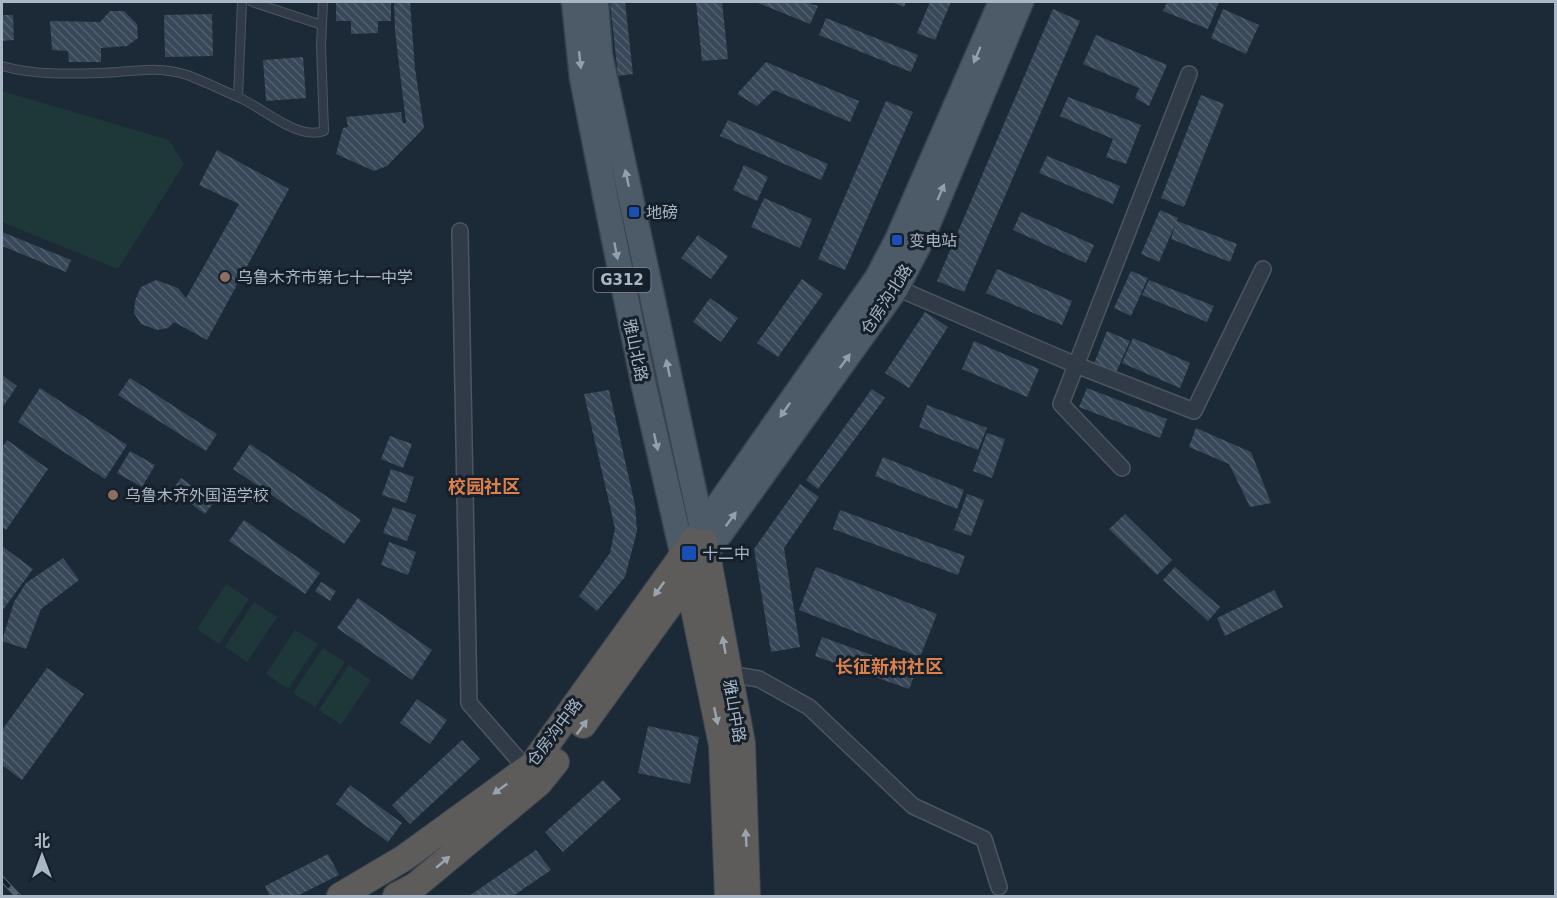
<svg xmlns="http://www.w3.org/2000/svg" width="1557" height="898" viewBox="0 0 1557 898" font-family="'DejaVu Sans','Noto Sans SC',sans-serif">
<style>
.pitch{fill:#1e3738}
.building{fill:url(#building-back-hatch)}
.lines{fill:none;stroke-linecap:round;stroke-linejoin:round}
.service-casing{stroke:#4b5662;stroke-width:10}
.minor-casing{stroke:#4b5662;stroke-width:18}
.primary-casing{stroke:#394450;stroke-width:27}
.trunk-casing{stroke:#3b4651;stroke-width:28}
.service{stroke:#303b47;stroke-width:8}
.minor{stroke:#303b47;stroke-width:15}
.primary{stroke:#4d5a68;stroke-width:24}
.trunk{stroke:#5e5c5a;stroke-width:26}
.rail-casing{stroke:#51606f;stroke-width:6}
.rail{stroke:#16202b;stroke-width:4;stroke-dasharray:11;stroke-linecap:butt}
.oneway{fill:#929fae}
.oneway2{fill:#9aa4b0}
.transit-dot{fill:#1a4fb4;stroke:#16202b;stroke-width:2}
.education-dot{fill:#8d6e63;stroke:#16202b;stroke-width:2}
.labels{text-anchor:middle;stroke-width:6;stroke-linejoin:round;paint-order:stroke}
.shield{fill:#16202b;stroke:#7d8997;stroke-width:1.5}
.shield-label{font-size:15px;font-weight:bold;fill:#a9b6c5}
.poi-label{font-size:16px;fill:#a9b6c5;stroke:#16202b;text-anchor:start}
.street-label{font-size:16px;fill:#a9b6c5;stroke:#16202b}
.neighbourhood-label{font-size:18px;font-weight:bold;fill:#dd804c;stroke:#16202b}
</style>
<defs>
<pattern id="building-back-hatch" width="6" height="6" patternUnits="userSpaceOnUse" patternTransform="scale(1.5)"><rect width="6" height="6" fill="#384858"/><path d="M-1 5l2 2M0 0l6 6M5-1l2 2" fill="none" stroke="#52606e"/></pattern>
</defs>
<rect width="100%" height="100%" fill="#1c2a37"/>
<path class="pitch" d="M2,91L169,140L184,164L118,269L2,222Z
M226,584L249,599L219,644L197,629Z
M254,602L277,617L247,662L225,647Z
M295,630L318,644L288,689L266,674Z
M323,648L345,662L315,707L293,693Z
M349,665L371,680L341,725L319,710Z"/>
<path class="building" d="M336,2H391V21H378V33L351,34V21H336Z
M394,2H410L415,69L424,128L387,166L374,171L336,154L343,128L348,127L346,117L401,112L403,123H406L395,31Z
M610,2H625L633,74L618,76Z
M696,2H722L728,59L702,61Z
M756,2H806L818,6L810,24Z
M892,2H906L904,7Z
M930,2H951L935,40L917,33Z
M1167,2H1219L1208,29L1163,11Z
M1053,9L1080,21L964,292L937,281Z
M1223,9L1259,25L1246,54L1211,38Z
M110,11H124L137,24L138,38L127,46L101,48V62H69L68,51L52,50L50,21L100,22Z
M212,14L213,56L165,57L164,15Z
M2,15H13L14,40L2,41Z
M826,18L918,55L911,72L819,35Z
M1096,35L1167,65L1149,106L1135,98L1139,88L1083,64Z
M303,57L306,98L266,101L263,60Z
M766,62L859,101L850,122L774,90L757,106L737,94Z
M1201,95L1224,104L1184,207L1161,198Z
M1068,97L1141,125L1126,164L1106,157L1113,139L1060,116Z
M886,101L913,112L845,270L818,259Z
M728,120L828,164L821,180L720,136Z
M217,150L289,189L207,340L174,322L168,328L157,330L141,324L134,313L135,301L141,287L156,280L178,288L186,298L239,204L199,185Z
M1047,156L1120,186L1113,204L1039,173Z
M744,165L768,177L757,201L733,190Z
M764,198L812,219L800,248L751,227Z
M1160,210L1178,218L1177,221L1237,244L1230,262L1171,239L1175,225L1159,262L1141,254Z
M1021,212L1094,245L1086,263L1013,230Z
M2,232L71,260L66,272L2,246Z
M698,235L728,256L711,279L681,258Z
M997,269L1072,301L1062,325L986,293Z
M1131,271L1148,278L1131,316L1114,308Z
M802,279L823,294L778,357L757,343Z
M1149,280L1214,306L1207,322L1142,295Z
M710,298L738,318L721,342L693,322Z
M925,312L948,327L909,388L885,373Z
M1107,331L1130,341L1115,375L1093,366Z
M1133,338L1190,363L1180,388L1122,363Z
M974,341L1039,369L1027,397L962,369Z
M2,375L17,386L2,408Z
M130,378L217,434L206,451L118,395Z
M40,388L127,445L105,479L18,422Z
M1087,388L1167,419L1160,438L1079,407Z
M872,389L885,398L818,489L806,480Z
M609,390L635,505L637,531L625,577L597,611L579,596L610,553L615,528L584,394Z
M927,405L987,428L978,450L919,427Z
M1196,428L1251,452L1271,503L1250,507L1229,464L1189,447Z
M987,433L1005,439L992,478L973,471Z
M390,436L412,444L403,468L381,459Z
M7,440L48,469L6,530L2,527V448Z
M250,444L361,520L344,544L233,469Z
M130,451L155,465L142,487L117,473Z
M883,457L964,490L957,509L875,476Z
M391,469L414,477L406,503L382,495Z
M181,478L214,502L205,514L172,490Z
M800,484L819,497L784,548L800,647L771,652L754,549Z
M967,494L984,500L971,536L954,530Z
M393,507L416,515L407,541L383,533Z
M840,510L965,556L958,575L833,529Z
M1125,514L1172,560L1157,575L1109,529Z
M244,520L320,573L305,594L229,541Z
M389,542L416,552L408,575L381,565Z
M2,546L33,569L2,611Z
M63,558L79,580L41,609L26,649L2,641L14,602L26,583Z
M816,567L937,614L920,657L799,610Z
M1175,567L1220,607L1208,621L1163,580Z
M321,582L336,591L330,601L315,591Z
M1274,590L1283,607L1225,636L1217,618Z
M358,598L432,650L412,680L337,628Z
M822,637L916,671L909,689L815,656Z
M47,668L84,694L22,780L2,765V730Z
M417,699L447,720L430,744L400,723Z
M648,726L699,737L690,784L638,773Z
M462,740L480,759L410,824L392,805Z
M603,780L621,799L563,852L545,832Z
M350,785L402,823L388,842L336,804Z
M536,850L551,870L513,896H469Z
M328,854L339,875L297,896H270L265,886Z"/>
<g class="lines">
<defs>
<path id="service" d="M252,2L322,25
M2,66C33,75 69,74 101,73C132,72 156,65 187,75C206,82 224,91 242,99C266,110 297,140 324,131L321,46L323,2
M238,97L242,2"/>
<path id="minor" d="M460,231L469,703L531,774
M890,285L1076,365L1194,411L1263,269
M1122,468L1061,404L1189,74
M729,674L759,679L809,707L913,806L984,839L999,887"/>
<path id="primary" d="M574,2L582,78L607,205L644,386L683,556
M596,2L600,55L702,528
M693,541L877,278L897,240L1001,2
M698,565L896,289L920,243L1021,2"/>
<path id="trunk" d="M705,543L742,743L747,896
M686,570L722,745L728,896
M583,725L697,567
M340,896L404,858L532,765L693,541
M396,896L415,886L539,783L556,762"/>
</defs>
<use href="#service" class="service-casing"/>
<use href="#minor" class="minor-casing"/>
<use href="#primary" class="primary-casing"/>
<use href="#trunk" class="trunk-casing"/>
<use href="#service" class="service"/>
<use href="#minor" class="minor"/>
<use href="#primary" class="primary"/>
<use href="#trunk" class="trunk"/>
<defs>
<path id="rail" d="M2,879L18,896"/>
</defs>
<use href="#rail" class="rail-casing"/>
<use href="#rail" class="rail"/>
</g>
<defs><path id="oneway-solid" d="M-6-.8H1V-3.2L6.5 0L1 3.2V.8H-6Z" transform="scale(1.5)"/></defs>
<g class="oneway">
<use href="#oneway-solid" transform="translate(977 55) rotate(113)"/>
<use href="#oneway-solid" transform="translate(580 60) rotate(84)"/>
<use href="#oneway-solid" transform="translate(627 178) rotate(-102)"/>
<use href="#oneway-solid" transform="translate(941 192) rotate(-67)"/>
<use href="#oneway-solid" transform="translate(616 251) rotate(79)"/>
<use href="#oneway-solid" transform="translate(845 361) rotate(-54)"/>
<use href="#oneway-solid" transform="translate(668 368) rotate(-102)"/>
<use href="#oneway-solid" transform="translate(785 410) rotate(125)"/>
<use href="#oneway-solid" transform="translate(656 442) rotate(77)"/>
<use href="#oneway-solid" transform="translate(731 519) rotate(-54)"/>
</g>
<g class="oneway2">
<use href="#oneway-solid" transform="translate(659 589) rotate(126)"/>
<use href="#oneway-solid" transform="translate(724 645) rotate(-100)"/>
<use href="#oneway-solid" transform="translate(716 716) rotate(78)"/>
<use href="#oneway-solid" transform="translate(582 727) rotate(-54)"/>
<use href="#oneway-solid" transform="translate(500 789) rotate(144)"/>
<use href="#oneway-solid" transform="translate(746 838) rotate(-93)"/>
<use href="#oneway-solid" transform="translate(443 862) rotate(-40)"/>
</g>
<g class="transit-dot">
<rect x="628" y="206" width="12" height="12" rx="3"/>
<rect x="891" y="234" width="12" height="12" rx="3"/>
<rect x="681" y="545" width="16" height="16" rx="3"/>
</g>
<g class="education-dot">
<circle cx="225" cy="277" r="6"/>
<circle cx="113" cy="495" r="6"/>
</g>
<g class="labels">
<rect class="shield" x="593.5" y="268" width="57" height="24" rx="4.5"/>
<g class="shield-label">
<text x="622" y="285">G312</text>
</g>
<g class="poi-label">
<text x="646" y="218">地磅</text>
<text x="909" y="246">变电站</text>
<text x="237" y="283">乌鲁木齐市第七十一中学</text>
<text x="125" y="501">乌鲁木齐外国语学校</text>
<text x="702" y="559">十二中</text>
</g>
<g class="street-label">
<text transform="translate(886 299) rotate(-57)" y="6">仓房沟北路</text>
<text transform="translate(636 350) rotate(78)" y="6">雅山北路</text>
<text transform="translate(735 711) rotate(80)" y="6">雅山中路</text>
<text transform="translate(554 732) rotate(-53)" y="6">仓房沟中路</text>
</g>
<g class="neighbourhood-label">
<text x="484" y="493">校园社区</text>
<text x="889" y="673">长征新村社区</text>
</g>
</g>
<rect width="1557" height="898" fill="none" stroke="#a9b6c5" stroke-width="6"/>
<g transform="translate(42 856)" stroke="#16202b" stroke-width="4.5" paint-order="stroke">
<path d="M0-4.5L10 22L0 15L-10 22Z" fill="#a9b6c5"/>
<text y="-9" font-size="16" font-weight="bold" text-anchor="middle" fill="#a9b6c5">北</text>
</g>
</svg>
